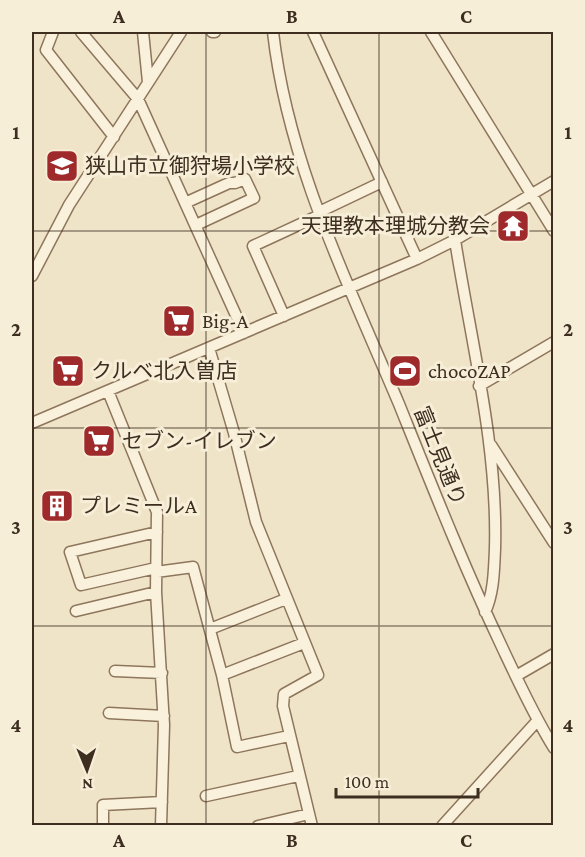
<svg xmlns="http://www.w3.org/2000/svg" width="585" height="857" viewBox="0 0 585 857" font-family="'Crimson Pro','Noto Sans JP',serif">
<style>
.lines{fill:none;stroke-linecap:round;stroke-linejoin:round}
.minor-casing{stroke:#8d765c;stroke-width:13}
.minor{stroke:#faf1dc;stroke-width:10}
.grid{fill:none;stroke:#3d2e20;stroke-width:1.5;stroke-opacity:0.55}
.labels{text-anchor:middle;stroke-width:6;stroke-linejoin:round;paint-order:stroke}
.poi-label{font-size:21px;fill:#3d2e20;stroke:#f7eed8;text-anchor:start}
.street-label{font-size:21px;fill:#3d2e20;stroke:#f7eed8}
.neatline{fill:none;stroke:#3d2e20;stroke-width:2}
.grid-label{font-size:20px;text-anchor:middle;font-weight:bold;fill:#3d2e20}
</style>
<rect width="100%" height="100%" fill="#f0e4c8"/>
<g class="lines">
<defs>
<path id="minor" d="M53,32L46,50L114,137
M81,32L138,99L244,333
M143,32L148,82
M212,32H215
M273,32C288,164 348,283 399,404C432,486 464,567 502,647C518,681 534,716 554,748
M313,32L417,259
M431,32L554,231
M185,203L229,183H235L245,179L254,198L196,225
M319,212L382,182
M455,240C471,342 498,446 495,549C494,569 494,593 485,612
M32,276L69,205L181,32
M284,316L253,246L320,215
M209,348L234,433L256,522L318,675L284,694L283,706L312,826
M479,386L554,342
M108,391L157,512L156,592L164,725L161,826
M32,423L417,259L455,240L554,181
M491,445L554,543
M156,568L81,585L70,552L157,532
M156,572L193,567L222,675L237,747L289,736
M76,611L156,592
M210,629L286,599
M115,671L162,673
M222,675L304,643
M516,676L554,654
M109,713L164,716
M206,796L298,776
M103,826V805L162,802
M258,826L309,814
M442,826L538,720"/>
</defs>
<use href="#minor" class="minor-casing"/>
<use href="#minor" class="minor"/>
</g>
<path class="grid" d="M206,32V826M379,32V826M32,231H554M32,428H554M32,626H554"/>
<defs>
<symbol id="school-square" viewBox="-11 -11 22 22"><rect x="-9" y="-9" width="18" height="18" rx="4" fill="#9e2a2b" stroke="#f7eed8"/><path d="M0-5L7-2L0 1L-7-2ZM-4 1L0 2.5L4 1V4Q0 6-4 4Z" fill="#fff"/></symbol>
<symbol id="temple-square" viewBox="-11 -11 22 22"><rect x="-9" y="-9" width="18" height="18" rx="4" fill="#9e2a2b" stroke="#f7eed8"/><path d="M0-6L5-2H3V0L6.5 2.5H4V6H1.5V3h-3V6H-4V2.5H-6.5L-3 0V-2H-5Z" fill="#fff"/></symbol>
<symbol id="supermarket-square" viewBox="-11 -11 22 22"><rect x="-9" y="-9" width="18" height="18" rx="4" fill="#9e2a2b" stroke="#f7eed8"/><path d="M-6-5.5h2.5l.6 2H6L4.5 2H-2.5L-4.4-4H-6ZM-1.5 3.2a1.3 1.3 0 1 0 .1 0ZM3 3.2a1.3 1.3 0 1 0 .1 0Z" fill="#fff"/></symbol>
<symbol id="stadium-square" viewBox="-11 -11 22 22"><rect x="-9" y="-9" width="18" height="18" rx="4" fill="#9e2a2b" stroke="#f7eed8"/><path d="M0-5a6.5 5 0 1 0 0 10a6.5 5 0 1 0 0-10ZM-3.5-1.8h7v3.6h-7Z" fill="#fff"/></symbol>
<symbol id="building-square" viewBox="-11 -11 22 22"><rect x="-9" y="-9" width="18" height="18" rx="4" fill="#9e2a2b" stroke="#f7eed8"/><path d="M-4-6H4V6H1V3H-1V6H-4ZM-2.5-4.3h1.7v1.8h-1.7ZM.8-4.3h1.7v1.8H.8ZM-2.5-1h1.7V.8h-1.7ZM.8-1h1.7V.8H.8Z" fill="#fff"/></symbol>
</defs>
<g fill-rule="evenodd">
<use href="#school-square" x="43" y="147" width="38" height="38"/>
<use href="#temple-square" x="494" y="207" width="38" height="38"/>
<use href="#supermarket-square" x="160" y="302" width="38" height="38"/>
<use href="#supermarket-square" x="49" y="352" width="38" height="38"/>
<use href="#stadium-square" x="386" y="352" width="38" height="38"/>
<use href="#supermarket-square" x="80" y="422" width="38" height="38"/>
<use href="#building-square" x="38" y="487" width="38" height="38"/>
</g>
<g class="labels">
<g class="poi-label">
<text x="85" y="173">狭山市立御狩場小学校</text>
<text x="490" y="233" text-anchor="end">天理教本理城分教会</text>
<text x="202" y="328">Big-A</text>
<text x="91" y="378">クルベ北入曽店</text>
<text x="428" y="378">chocoZAP</text>
<text x="122" y="448">セブン-イレブン</text>
<text x="80" y="513">プレミールA</text>
</g>
<g class="street-label">
<text transform="translate(440 456) rotate(68)" y="7">富士見通り</text>
</g>
</g>
<rect width="585" height="857" fill="none" stroke="#f7eed8" stroke-width="66"/>
<g transform="translate(87 770) rotate(178)" stroke="#f7eed8" stroke-width="4.5" paint-order="stroke">
<path d="M0-4.5L10 22L0 15L-10 22Z" fill="#3d2e20"/>
<text y="-9" font-size="16" font-weight="bold" text-anchor="middle" fill="#3d2e20">N</text>
</g>
<path d="M336 788v9h142v-9" fill="none" stroke="#3d2e20" stroke-width="3"/>
<text x="345" y="788" font-size="18" fill="#3d2e20" stroke="#f7eed8" stroke-width="4.5" paint-order="stroke">100 m</text>
<rect x="33" y="33" width="519" height="791" class="neatline"/>
<g class="grid-label">
<text x="119" y="23">A</text>
<text x="292" y="23">B</text>
<text x="466" y="23">C</text>
<text x="16" y="139">1</text>
<text x="568" y="139">1</text>
<text x="16" y="336">2</text>
<text x="568" y="336">2</text>
<text x="16" y="534">3</text>
<text x="568" y="534">3</text>
<text x="16" y="732">4</text>
<text x="568" y="732">4</text>
<text x="119" y="847">A</text>
<text x="292" y="847">B</text>
<text x="466" y="847">C</text>
</g>
</svg>
